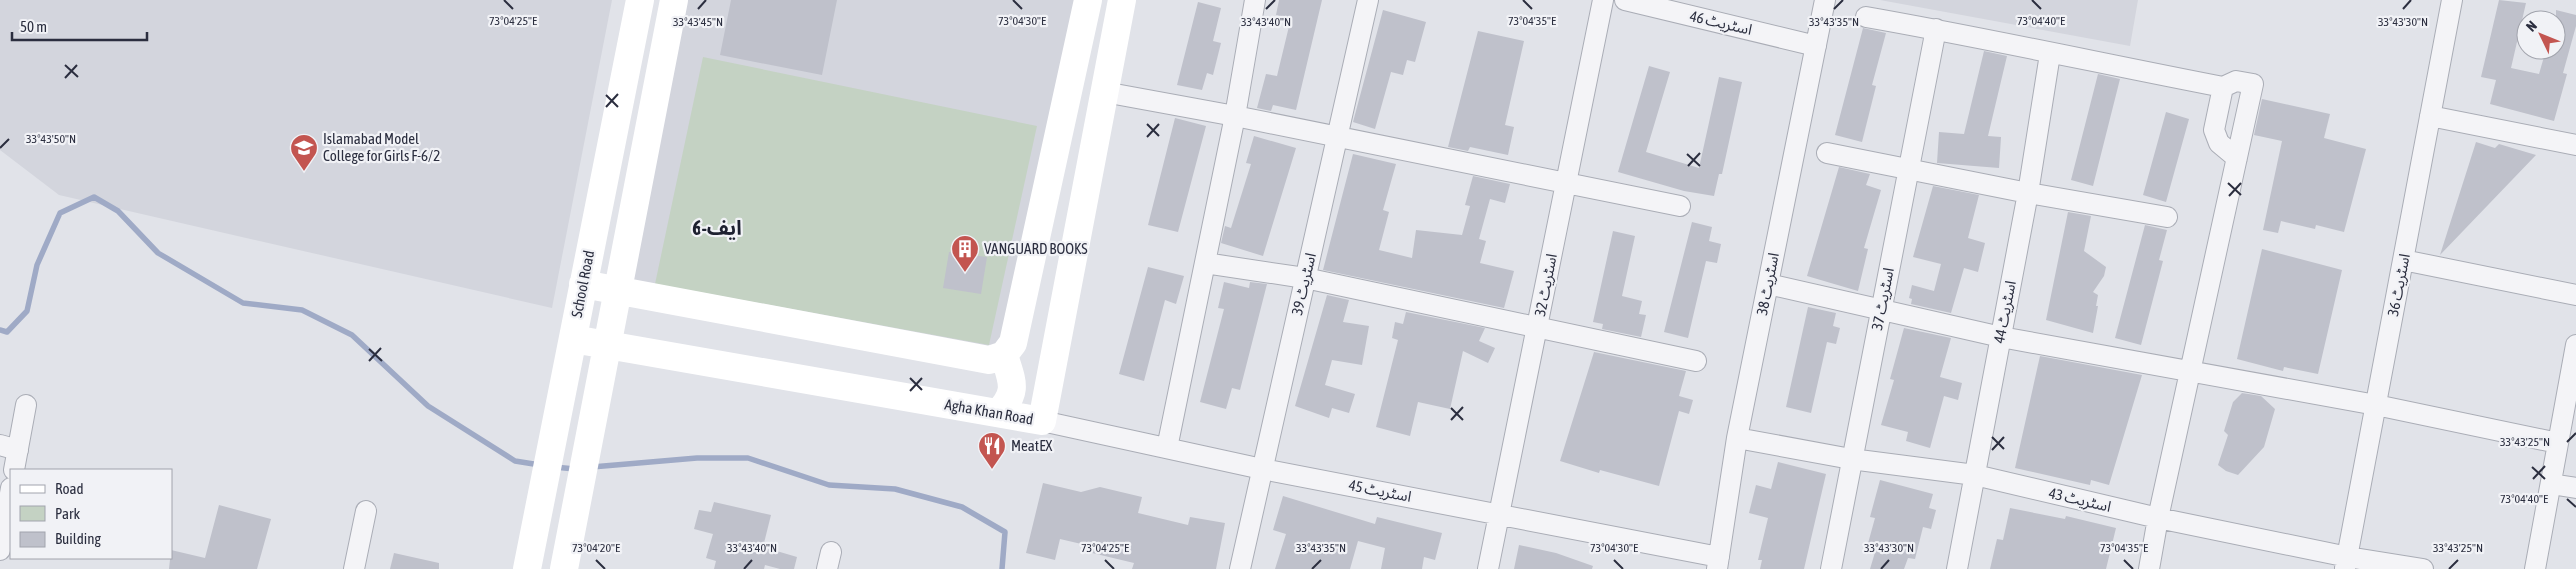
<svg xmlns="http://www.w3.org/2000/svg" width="2576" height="569" viewBox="0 0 2576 569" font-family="'Asap Condensed','Noto Sans Arabic',sans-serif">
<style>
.built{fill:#d3d5dd}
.green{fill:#c4d2c3}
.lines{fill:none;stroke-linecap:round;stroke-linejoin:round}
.stream{stroke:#9faac6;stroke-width:5.5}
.building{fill:#bfc1cb}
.street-casing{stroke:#aaadb6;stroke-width:22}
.street{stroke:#f4f4f7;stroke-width:20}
.secondary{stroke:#fff;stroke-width:28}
.ticks{fill:none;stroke:#2b2e3f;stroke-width:2}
.labels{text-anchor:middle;stroke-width:4.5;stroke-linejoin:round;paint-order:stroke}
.street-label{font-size:15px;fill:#2b2e3f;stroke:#f1f2f6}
.poi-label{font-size:15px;fill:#2b2e3f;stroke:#f1f2f6;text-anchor:start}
.district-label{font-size:20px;font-weight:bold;fill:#1d2030;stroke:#f1f2f6}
.ticks-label{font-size:12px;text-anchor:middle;fill:#2b2e3f;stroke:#f1f2f6;stroke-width:4.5;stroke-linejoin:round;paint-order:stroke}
</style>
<rect width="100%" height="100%" fill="#e1e3e9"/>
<path class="built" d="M0,0H612L552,308L59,195L0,150Z
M681,0H1076L1009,370L622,305Z
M1880,0H2138L2130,46Z"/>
<path class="green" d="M703,57L1037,126L989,345L655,284Z"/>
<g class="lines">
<path class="stream" d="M0,330L7,332L27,311L37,265L60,213L94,197L118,211L158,253L243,303L302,310L352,335L428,406L515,461L540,465
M554,467L575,469
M592,467L697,458H748L829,485L895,489L962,507L1005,532L1002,569"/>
</g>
<path class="building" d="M731,0H837L822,75L720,55Z
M1279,0H1322L1296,110L1273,105L1271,111L1257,108L1266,74L1277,76L1291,18L1276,15Z
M2499,0L2526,3L2511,68L2539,74L2546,50H2556V10L2576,15V26L2563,73L2567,74L2554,121L2490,104L2496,80L2481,77Z
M1198,2L1221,8L1213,41L1221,43L1213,75L1207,73L1202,90L1177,85Z
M1383,10L1426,22L1415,62L1407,60L1403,75L1391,72L1375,129L1353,122Z
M1863,28L1886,33L1872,85L1876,86L1862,142L1835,135Z
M1478,31L1524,41L1505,125L1514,127L1508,155L1470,147L1468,151L1448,147Z
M1984,51L2007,56L1988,136L2001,137L1999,168L1937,163L1939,132L1964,134Z
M1649,66L1670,72L1646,152L1699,168L1719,77L1742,82L1722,174H1719L1714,196L1684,191L1618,172Z
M2098,74L2120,79L2093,186L2071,180Z
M2262,99L2330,114L2324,138L2366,149L2344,232L2316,225L2315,229L2281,221L2278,233L2263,230L2282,141L2254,135Z
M2166,112L2189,119L2166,202L2143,195Z
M1175,118L1206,126L1178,232L1148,225Z
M1254,136L1296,148L1263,256L1221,243L1225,226L1231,228L1251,164L1246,163Z
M2476,142L2495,148L2499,144L2536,155L2440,255Z
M1353,154L1396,164L1383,210L1389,212L1379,250L1412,258L1416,230L1462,235L1470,206L1465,205L1473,176L1510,184L1505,203L1490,199L1479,239L1486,241L1480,263L1514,271L1504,308L1323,270Z
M1839,167L1870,174L1866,185L1881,190L1864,248L1868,249L1858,291L1807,276Z
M1933,186L1979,195L1968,238L1985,243L1978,272L1964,268L1951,313L1911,304L1912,299L1909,298L1912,285L1934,291L1941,264L1913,257Z
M2068,212L2091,216L2084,251L2106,267L2104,276L2093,292L2098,295L2096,306H2098L2093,333L2046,320Z
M1692,222L1712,227L1709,241L1721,244L1717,263L1706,261L1688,338L1664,332Z
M2145,225L2167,230L2159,260L2163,261L2141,345L2115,338Z
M1613,231L1635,236L1622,296L1642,301L1639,314L1646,315L1641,337L1602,329L1603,324L1593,322Z
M2262,249L2342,270L2318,374L2284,367L2283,371L2237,359Z
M949,252L987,257L981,294L943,288Z
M1148,267L1184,276L1176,304L1165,300L1144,381L1119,374Z
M1224,282L1249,288L1250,282L1267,284L1240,390L1232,388L1226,409L1200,402L1224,309L1218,308Z
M1327,295L1349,300L1343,322L1369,326L1362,365L1332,360L1325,385L1355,394L1349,413L1332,408L1329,418L1295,406Z
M1808,307L1836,313L1833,326L1840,328L1836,344L1827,342L1811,413L1786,407Z
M1406,312L1485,328L1479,341L1495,348L1488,363L1463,351L1450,409L1418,402L1410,436L1376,427L1398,340L1392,338L1395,322L1403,324Z
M1904,328L1951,338L1940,377L1962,383L1958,400L1944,396L1930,448L1906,441L1908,432L1881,425L1894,380L1890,379Z
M1594,352L1686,371L1679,396L1693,400L1689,414L1679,411L1659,486L1600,470L1599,473L1560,461Z
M2040,356L2142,375L2109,485L2091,480L2090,485L2015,468Z
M2242,393L2261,396L2275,409L2264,447L2238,475L2226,471L2218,465L2228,435L2224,431L2233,402Z
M1778,462L1826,474L1804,569H1760L1762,560H1758L1768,518L1749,513L1756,485L1771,489Z
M1880,480L1933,494L1929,508L1936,510L1931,529L1923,527L1915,559L1908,558L1904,569H1870L1876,549L1867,547L1875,518L1870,517Z
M1043,483L1081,492L1100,487L1142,497L1138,513L1188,525L1190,517L1225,523L1216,569H1132L1134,563L1088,552L1090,546L1060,539L1055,560L1026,553Z
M1283,496L1375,524L1377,517L1442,533L1435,560L1424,557L1422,569H1381L1385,548L1358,541L1350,569H1275L1286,534L1273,530Z
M714,502L771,515L763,547L797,557L794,569H780L765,565L764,569H714L716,561L706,558L713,534L694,529L699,510L711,512Z
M219,505L271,519L257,569H169L171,550L205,558Z
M2010,508L2065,519L2066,516L2116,528L2106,569H1990L1997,539L2003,540Z
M1519,545L1556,553L1593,566L1592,569H1514Z
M394,553L439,563V569H390Z"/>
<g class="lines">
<defs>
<path id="street" d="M1625,0L1816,46
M1866,17C1986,38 2104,64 2223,87
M1104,92L1235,116L1680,206
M2430,116L2576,145
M1827,153L2028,193L2167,217
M2403,260L2576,295
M1205,263L1305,278L1696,361
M1768,284L2001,337L2376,405L2558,443
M1042,421L1262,469L1719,557
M1737,438L1851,459L1975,475L2158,518L2348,557L2423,569
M0,445L18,450
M1167,448L1235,116L1255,0
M14,470L26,405
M2551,484L2576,488
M0,550L11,488
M2345,568L2452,0
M354,569L366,511
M827,569L831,552
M1240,569L1368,0
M1488,569L1603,0
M1717,569L1737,438L1825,0
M1831,569L1936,29
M1957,569L2028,193L2050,54
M2149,569L2158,518L2253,84L2236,81L2223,87L2214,130L2219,143L2237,158
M2535,569L2576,345"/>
</defs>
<use href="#street" class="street-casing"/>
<use href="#street" class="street"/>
<path class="secondary" d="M583,284L989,360L1004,355L1013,343L1088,0
M573,339L1042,421L1122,0
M998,413C1019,391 1012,382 1004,355
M527,569L640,0
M564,569L674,0"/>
</g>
<path class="ticks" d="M504,0L513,9M1013,0L1022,9M1523,0L1532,9M2032,0L2041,9M698,9L706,0M1266,9L1275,0M1834,9L1843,0M2403,9L2411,0M65,65L78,77M65,78L77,65M606,95L618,107M606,107L618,94M1147,124L1159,136M1147,137L1159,124M0,148L9,139M1687,154L1700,166M1688,166L1700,153M2228,183L2241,195M2229,196L2241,183M369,349L382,361M369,361L381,348M910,378L922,390M910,391L922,378M1451,408L1463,420M1451,420L1463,407M1992,437L2004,449M2567,442L2576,433M1992,450L2004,437M2532,467L2545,479M2533,479L2545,466M2567,499L2576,507M596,560L605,569M1105,560L1114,569M1614,560L1623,569M2124,560L2133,569M744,569L752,560M1312,569L1321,560M1881,569L1889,560M2449,569L2458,560"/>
<defs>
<symbol id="university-pin" viewBox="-11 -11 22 30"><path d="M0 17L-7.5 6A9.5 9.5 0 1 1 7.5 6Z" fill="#c35550" stroke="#f1f2f6"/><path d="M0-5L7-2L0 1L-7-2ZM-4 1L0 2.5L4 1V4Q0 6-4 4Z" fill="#fff"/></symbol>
<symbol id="building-pin" viewBox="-11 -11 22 30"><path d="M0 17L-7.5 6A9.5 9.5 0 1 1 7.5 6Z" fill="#c35550" stroke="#f1f2f6"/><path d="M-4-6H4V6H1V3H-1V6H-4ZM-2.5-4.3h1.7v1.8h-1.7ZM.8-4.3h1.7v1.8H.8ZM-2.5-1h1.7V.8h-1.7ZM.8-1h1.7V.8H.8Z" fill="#fff"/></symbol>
<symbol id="restaurant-pin" viewBox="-11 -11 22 30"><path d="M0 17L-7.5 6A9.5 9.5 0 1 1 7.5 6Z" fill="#c35550" stroke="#f1f2f6"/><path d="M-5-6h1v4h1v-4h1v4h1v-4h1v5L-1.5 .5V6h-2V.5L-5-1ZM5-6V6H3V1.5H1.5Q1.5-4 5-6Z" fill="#fff"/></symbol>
</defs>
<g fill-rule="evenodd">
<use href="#university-pin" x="288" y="132" width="32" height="43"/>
<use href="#building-pin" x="949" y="233" width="32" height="43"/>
<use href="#restaurant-pin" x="976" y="430" width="32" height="43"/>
</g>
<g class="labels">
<g class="street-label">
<text transform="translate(1721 23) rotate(13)" y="5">اسٹریٹ 46</text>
<text transform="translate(583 284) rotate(-79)" y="5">School Road</text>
<text transform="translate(1304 284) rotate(-77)" y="5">اسٹریٹ 39</text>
<text transform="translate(1768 284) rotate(-79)" y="5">اسٹریٹ 38</text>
<text transform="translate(1546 285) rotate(-79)" y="5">اسٹریٹ 32</text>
<text transform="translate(2399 285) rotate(-79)" y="5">اسٹریٹ 36</text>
<text transform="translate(1883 299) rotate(-79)" y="5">اسٹریٹ 37</text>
<text transform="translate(2005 312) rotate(-79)" y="5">اسٹریٹ 44</text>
<text transform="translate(989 412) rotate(10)" y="5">Agha Khan Road</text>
<text transform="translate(1380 491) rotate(11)" y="5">اسٹریٹ 45</text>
<text transform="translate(2080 500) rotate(13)" y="5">اسٹریٹ 43</text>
</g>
<g class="poi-label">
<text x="323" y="144">Islamabad Model<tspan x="323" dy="17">College for Girls F-6/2</tspan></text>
<text x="984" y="254">VANGUARD BOOKS</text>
<text x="1011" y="451">MeatEX</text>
</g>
<g class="district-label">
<text x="717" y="235">ایف-6</text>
</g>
</g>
<g class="ticks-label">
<text x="513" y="25">73°04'25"E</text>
<text x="1022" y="25">73°04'30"E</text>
<text x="1532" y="25">73°04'35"E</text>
<text x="2041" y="25">73°04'40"E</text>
<text x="698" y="26">33°43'45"N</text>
<text x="1266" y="26">33°43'40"N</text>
<text x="1834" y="26">33°43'35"N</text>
<text x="2403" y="26">33°43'30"N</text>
<text x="51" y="143">33°43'50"N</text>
<text x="2525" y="446">33°43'25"N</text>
<text x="2524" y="503">73°04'40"E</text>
<text x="752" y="552">33°43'40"N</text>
<text x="1321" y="552">33°43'35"N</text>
<text x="1889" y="552">33°43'30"N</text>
<text x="2458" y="552">33°43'25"N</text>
<text x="596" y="552">73°04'20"E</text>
<text x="1105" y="552">73°04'25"E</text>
<text x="1614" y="552">73°04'30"E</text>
<text x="2124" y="552">73°04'35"E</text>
</g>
<rect x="10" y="469" width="162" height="90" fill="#f1f2f6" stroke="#a2a4ad"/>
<rect x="20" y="485" width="25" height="8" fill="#ffffff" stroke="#a2a4ad"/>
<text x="55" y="494" font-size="15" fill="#2b2e3f">Road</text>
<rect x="20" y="506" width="25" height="15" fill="#c4d2c3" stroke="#a2a4ad"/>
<text x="55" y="519" font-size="15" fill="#2b2e3f">Park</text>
<rect x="20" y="532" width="25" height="15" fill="#bfc1cb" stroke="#a2a4ad"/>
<text x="55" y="544" font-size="15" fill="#2b2e3f">Building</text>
<g transform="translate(2541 35) rotate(313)"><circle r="24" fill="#f1f2f6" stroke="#a2a4ad"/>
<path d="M0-4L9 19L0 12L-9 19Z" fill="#c35550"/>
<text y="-8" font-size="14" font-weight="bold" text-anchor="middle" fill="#2b2e3f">N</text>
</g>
<path d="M12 32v8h135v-8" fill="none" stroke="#2b2e3f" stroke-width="2.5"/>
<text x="20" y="32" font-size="15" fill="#2b2e3f" stroke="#f1f2f6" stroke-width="4" paint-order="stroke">50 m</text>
</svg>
